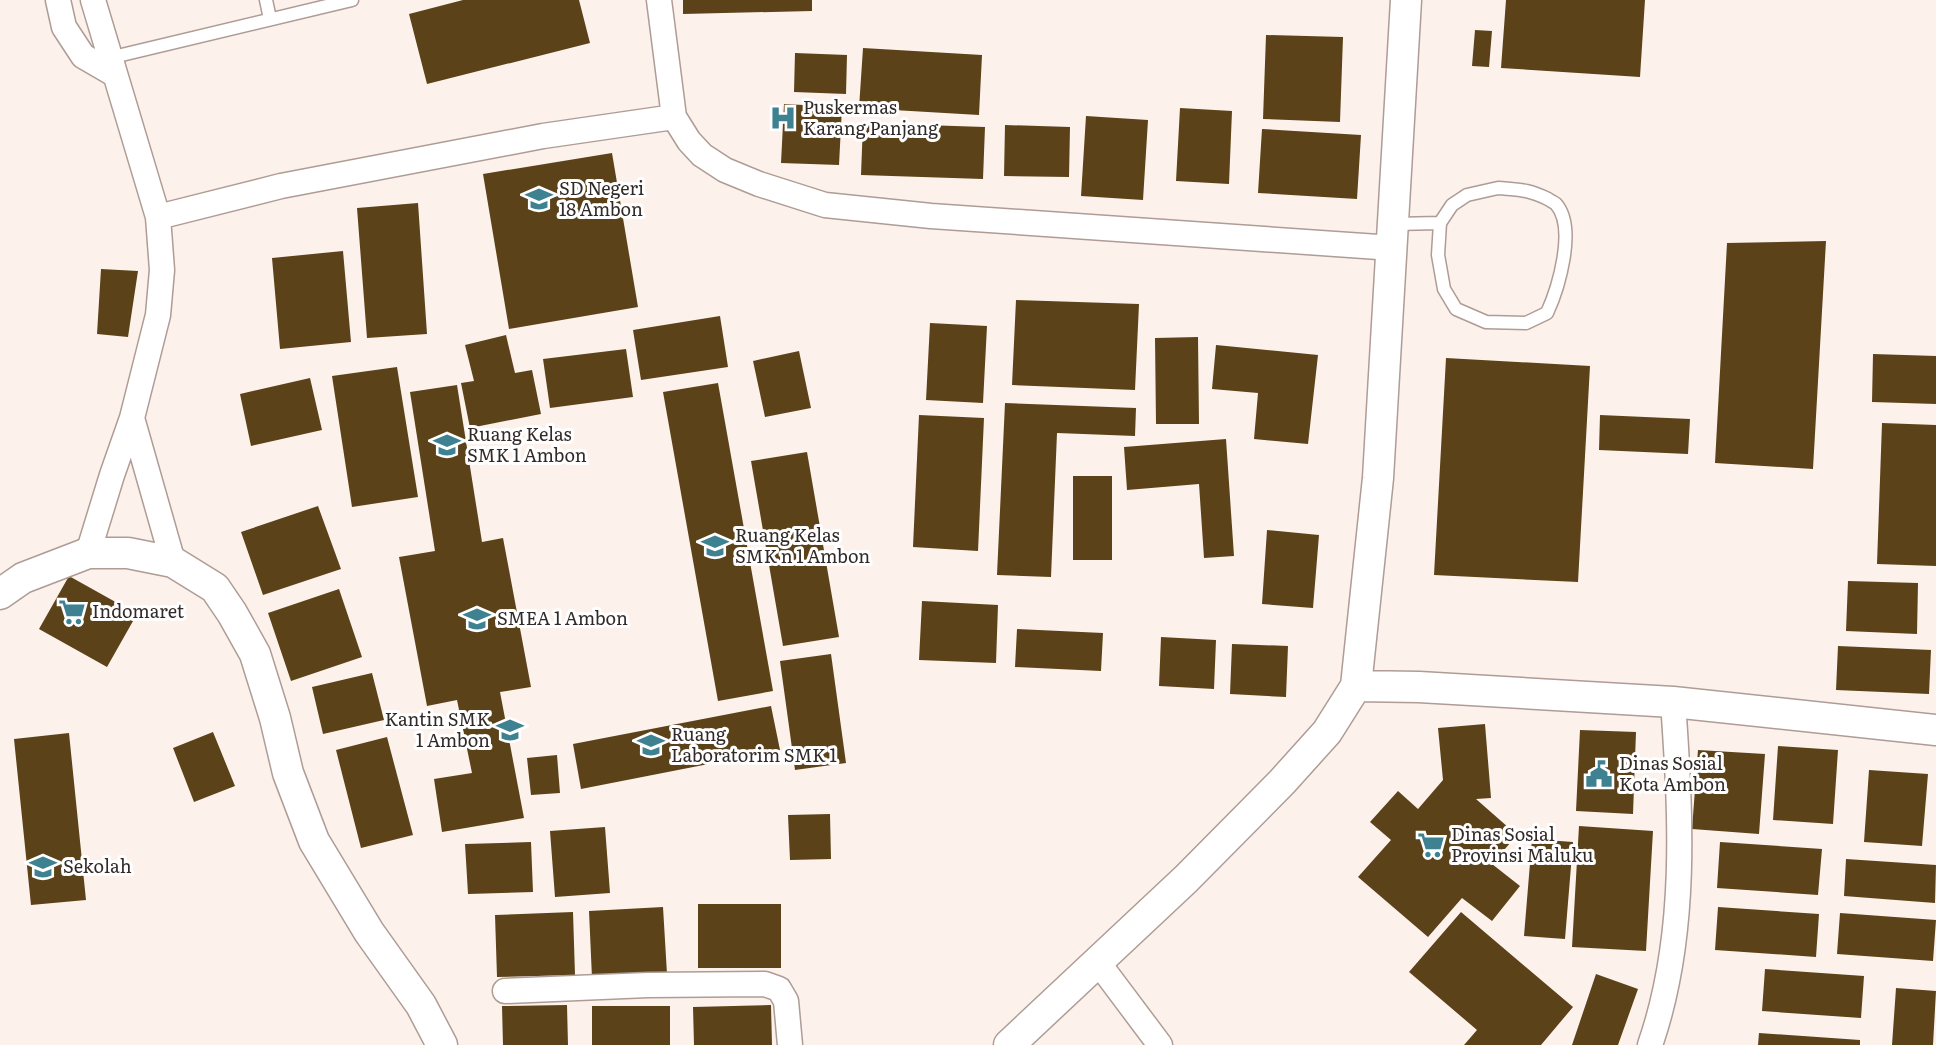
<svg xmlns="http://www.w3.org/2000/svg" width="1936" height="1045" viewBox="0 0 1936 1045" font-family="Literata,serif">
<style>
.building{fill:#5b4219}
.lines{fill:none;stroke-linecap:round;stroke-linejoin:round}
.service-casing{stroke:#ae9c95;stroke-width:15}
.minor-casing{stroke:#ae9c95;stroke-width:27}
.tertiary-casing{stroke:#ae9c95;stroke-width:33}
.service{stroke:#fff;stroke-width:12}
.minor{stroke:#fff;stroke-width:24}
.tertiary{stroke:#fff;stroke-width:30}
.labels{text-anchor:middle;stroke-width:6;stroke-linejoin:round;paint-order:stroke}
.poi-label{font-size:18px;fill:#322a28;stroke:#fff;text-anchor:start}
</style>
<rect width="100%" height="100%" fill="#fdf1ec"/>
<path class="building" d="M463,0H579L590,43L427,84L409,14Z
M683,0H812V11L683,14Z
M1506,0H1645L1640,77L1501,68Z
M1475,30L1492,31L1489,67L1472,66Z
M1266,35L1343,37L1340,122L1263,119Z
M863,48L982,55L979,115L859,108Z
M795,53L847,55L846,94L794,92Z
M784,104L842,107L839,165L781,163Z
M1180,108L1232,111L1229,184L1176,181Z
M1086,116L1148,120L1143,200L1081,196Z
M863,123L985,127L983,179L861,175Z
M1005,125L1070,127L1069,177L1004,176Z
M1262,129L1361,135L1357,199L1258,193Z
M612,153L638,307L509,329L483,174Z
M418,203L427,334L367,338L357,208Z
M1826,241L1813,469L1715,463L1727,243Z
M343,251L351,342L280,349L272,258Z
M101,269L138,271L128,337L97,334Z
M1016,300L1139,304L1135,390L1012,385Z
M720,316L728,367L641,380L633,330Z
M930,323L987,326L983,403L926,400Z
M506,335L515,373L532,370L541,414L470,428L461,383L474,381L465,345Z
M1198,337L1199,424H1156L1155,338Z
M1216,345L1318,355L1308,444L1254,439L1258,393L1212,389Z
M626,349L633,397L550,408L543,359Z
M799,351L811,408L765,417L753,361Z
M1873,354L1936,356V404L1872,402Z
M1446,358L1590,366L1578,582L1434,575Z
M397,367L418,497L352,507L332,376Z
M310,378L322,430L251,446L240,394Z
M718,383L773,691L718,701L663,392Z
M457,385L482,542L503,538L531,687L500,692L524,818L442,832L434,779L472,773L457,700L427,706L399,557L435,551L410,392Z
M1005,403L1136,408L1135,436L1057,433L1051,577L997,575Z
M919,415L984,418L978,551L913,547Z
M1600,415L1690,419L1688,454L1599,450Z
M1882,423L1936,425V566L1877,564Z
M1226,439L1234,556L1204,558L1199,484L1127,490L1124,447Z
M807,452L839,637L783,646L751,461Z
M1073,476H1112V560H1073Z
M318,506L341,569L263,595L241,532Z
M1267,530L1319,535L1313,608L1262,604Z
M69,576L137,614L107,667L39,629Z
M1848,581L1918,583L1917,634L1846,631Z
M339,589L362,657L291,681L268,613Z
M922,601L998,605L996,663L919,660Z
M1017,629L1103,633L1101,671L1015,667Z
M1161,637L1216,640L1214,689L1159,686Z
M1232,644L1288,646L1286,697L1230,694Z
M1838,646L1931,650L1929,694L1836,690Z
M831,654L846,763L795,770L780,661Z
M372,673L384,720L323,734L312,687Z
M771,706L780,750L581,789L573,744Z
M1485,724L1491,798L1476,799L1517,835L1492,864L1520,886L1492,921L1462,898L1428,937L1358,877L1391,840L1370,822L1398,791L1418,809L1443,780L1438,728Z
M1580,730L1636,732L1633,814L1576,811Z
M213,732L235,786L194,802L173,748Z
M69,733L86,900L31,905L14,739Z
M387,737L413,835L361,848L336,750Z
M1778,746L1838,750L1833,824L1773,820Z
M1698,750L1765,754L1759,834L1692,829Z
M557,755L560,793L531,795L527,758Z
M1869,770L1928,774L1922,846L1864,842Z
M830,814L831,859L790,860L788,815Z
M1579,826L1653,831L1646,951L1572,947Z
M605,827L610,893L555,897L550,831Z
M1532,839L1573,842L1565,939L1524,936Z
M531,842L533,892L468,894L465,844Z
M1720,842L1822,849L1818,895L1717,888Z
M1846,859L1936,865L1935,903L1844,896Z
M698,904H781V968H698Z
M663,907L667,974L592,978L589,911Z
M1718,907L1819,914L1816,957L1715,950Z
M573,912L575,975L497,977L495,915Z
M1461,912L1573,1007L1541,1045H1464L1477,1030L1409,972Z
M1840,913L1936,920L1933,961L1837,954Z
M1765,969L1864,976L1861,1018L1762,1011Z
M1596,974L1638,989L1618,1045H1572Z
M1896,988L1936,991L1933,1045H1892Z
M567,1005L568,1045H503L502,1006Z
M771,1005L772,1045H694L693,1007Z
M592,1006H670V1045H592Z
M1759,1033L1860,1040V1045H1758Z"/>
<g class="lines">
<defs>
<path id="service" d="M266,0L270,19
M109,58L352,0
M1498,188C1520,190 1527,189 1548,199C1549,200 1555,203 1556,204C1577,228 1558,289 1547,313L1526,323L1486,322L1456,309L1444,289L1438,255L1440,223L1452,205L1467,195Z
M1394,224L1440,223"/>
<path id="minor" d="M58,0L64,27L83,56L114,74
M659,0L674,117L689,141L702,155L725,170L759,184L825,205L931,216L1393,248
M158,217L281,186L543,136L674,117
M132,418L173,562
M88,553L112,475L132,418L158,315L162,270L158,217L93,0
M1097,961L1160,1045
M505,991L648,985L765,984L779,989L786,1001L790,1045
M1650,1045C1688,936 1681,815 1673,702"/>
<path id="tertiary" d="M0,594L23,578L88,553H128L173,562L215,588L232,613L255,654L275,718L288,773L314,841L369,932L421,1005L442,1045
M1356,686L1419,687L1673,702L1936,730
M1009,1045L1186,879L1282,782L1327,732L1356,686L1378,478L1406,0"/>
</defs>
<use href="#service" class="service-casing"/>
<use href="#minor" class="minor-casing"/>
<use href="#tertiary" class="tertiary-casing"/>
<use href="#service" class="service"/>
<use href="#minor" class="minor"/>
<use href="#tertiary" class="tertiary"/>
</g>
<defs>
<symbol id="hospital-bare" viewBox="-9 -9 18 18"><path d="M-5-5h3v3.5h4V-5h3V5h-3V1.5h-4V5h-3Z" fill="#3e8191" stroke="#fff" stroke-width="2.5" paint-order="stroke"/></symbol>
<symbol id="school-bare" viewBox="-9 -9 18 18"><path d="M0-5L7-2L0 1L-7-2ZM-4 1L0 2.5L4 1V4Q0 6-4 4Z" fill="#3e8191" stroke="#fff" stroke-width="2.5" paint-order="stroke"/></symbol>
<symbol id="supermarket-bare" viewBox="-9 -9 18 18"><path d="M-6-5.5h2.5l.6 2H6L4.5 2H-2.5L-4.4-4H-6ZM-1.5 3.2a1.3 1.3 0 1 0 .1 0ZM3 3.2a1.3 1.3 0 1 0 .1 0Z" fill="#3e8191" stroke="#fff" stroke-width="2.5" paint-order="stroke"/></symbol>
<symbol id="civic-bare" viewBox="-9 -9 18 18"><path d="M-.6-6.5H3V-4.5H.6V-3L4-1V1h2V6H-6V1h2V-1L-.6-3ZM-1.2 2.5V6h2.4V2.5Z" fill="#3e8191" stroke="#fff" stroke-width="2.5" paint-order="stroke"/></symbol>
</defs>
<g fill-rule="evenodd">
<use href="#hospital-bare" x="764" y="99" width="38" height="38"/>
<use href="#school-bare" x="520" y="180" width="38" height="38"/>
<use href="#school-bare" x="428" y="426" width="38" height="38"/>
<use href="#school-bare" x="696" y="527" width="38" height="38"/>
<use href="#supermarket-bare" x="53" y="593" width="38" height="38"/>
<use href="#school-bare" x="458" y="600" width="38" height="38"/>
<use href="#school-bare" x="491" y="711" width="38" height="38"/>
<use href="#school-bare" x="632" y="726" width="38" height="38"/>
<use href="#civic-bare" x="1580" y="755" width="38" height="38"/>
<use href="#supermarket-bare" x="1412" y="826" width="38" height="38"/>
<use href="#school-bare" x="24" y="848" width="38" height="38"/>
</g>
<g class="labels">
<g class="poi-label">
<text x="803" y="114">Puskermas<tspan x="803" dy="21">Karang Panjang</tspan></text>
<text x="559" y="195">SD Negeri<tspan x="559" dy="21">18 Ambon</tspan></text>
<text x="467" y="441">Ruang Kelas<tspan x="467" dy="21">SMK 1 Ambon</tspan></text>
<text x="735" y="542">Ruang Kelas<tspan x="735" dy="21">SMK n 1 Ambon</tspan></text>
<text x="92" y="618">Indomaret</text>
<text x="497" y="625">SMEA 1 Ambon</text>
<text x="490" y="726" text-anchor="end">Kantin SMK<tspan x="490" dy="21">1 Ambon</tspan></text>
<text x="671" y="741">Ruang<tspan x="671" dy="21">Laboratorim SMK 1</tspan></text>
<text x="1619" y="770">Dinas Sosial<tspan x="1619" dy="21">Kota Ambon</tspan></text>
<text x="1451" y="841">Dinas Sosial<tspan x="1451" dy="21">Provinsi Maluku</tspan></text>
<text x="63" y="873">Sekolah</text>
</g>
</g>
</svg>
